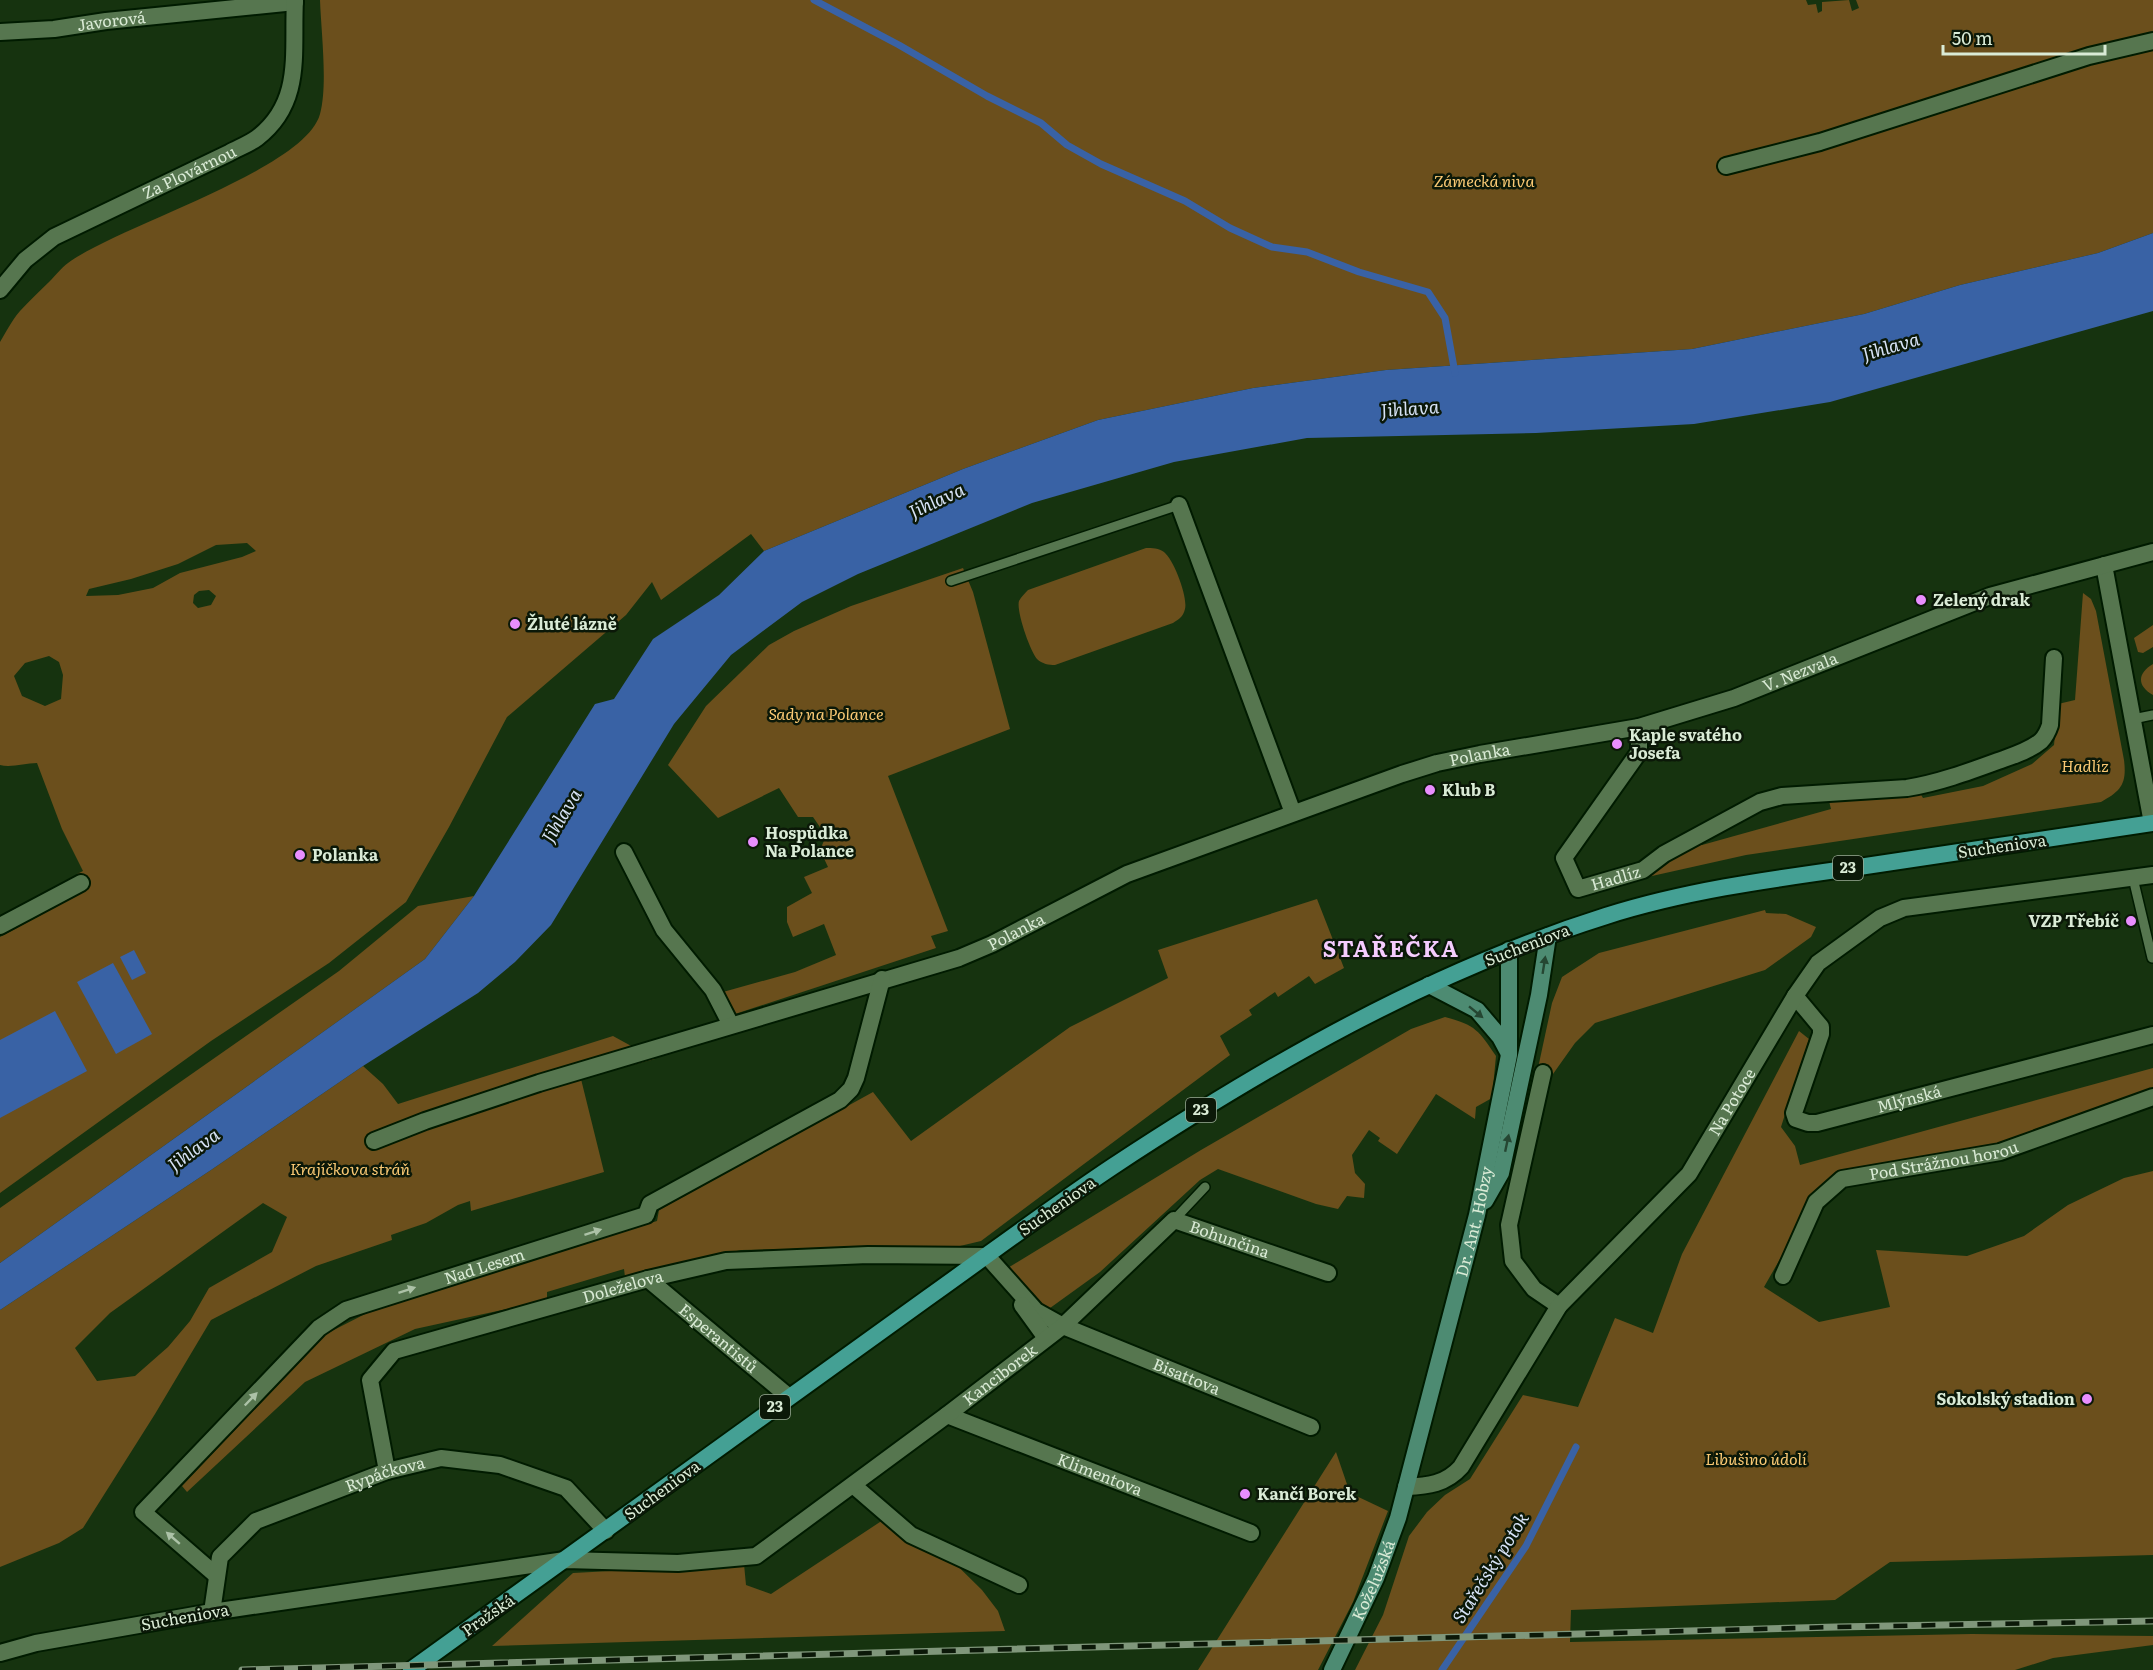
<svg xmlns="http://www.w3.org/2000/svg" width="2153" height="1670" viewBox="0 0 2153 1670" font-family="Literata,serif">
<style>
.green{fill:#6b4f1c;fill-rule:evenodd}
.water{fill:#3962a5}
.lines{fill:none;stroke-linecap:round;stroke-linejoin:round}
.stream{stroke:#3962a5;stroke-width:7}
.service-casing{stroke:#001b00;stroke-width:12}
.minor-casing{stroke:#001b00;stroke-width:20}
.secondary-casing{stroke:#001b00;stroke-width:20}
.primary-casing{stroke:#001b00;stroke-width:20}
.service{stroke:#56764f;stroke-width:9}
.minor{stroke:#56764f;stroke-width:16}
.secondary{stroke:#4d8b72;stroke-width:16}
.primary{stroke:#44a094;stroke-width:16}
.rail-casing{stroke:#80977b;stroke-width:7}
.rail{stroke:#0b1808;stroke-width:4.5;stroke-dasharray:14;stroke-linecap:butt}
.oneway{fill:#254632}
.oneway2{fill:#acc2a7}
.poi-dot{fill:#e98efe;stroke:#0b1808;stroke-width:2}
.labels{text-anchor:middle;stroke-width:5;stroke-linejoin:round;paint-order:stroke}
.shield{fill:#0b1808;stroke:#9cac98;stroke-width:1.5}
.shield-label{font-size:15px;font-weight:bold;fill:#daebd6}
.street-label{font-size:16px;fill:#daebd6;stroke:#0b1808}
.park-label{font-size:16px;font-style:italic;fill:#fac974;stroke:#0b1808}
.poi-label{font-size:16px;font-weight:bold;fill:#daebd6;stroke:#0b1808;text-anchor:start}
.water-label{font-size:18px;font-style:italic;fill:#d7e3f6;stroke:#0b1808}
.district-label{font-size:22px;font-weight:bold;letter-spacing:1.5px;fill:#f5ccfe;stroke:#0b1808}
</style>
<rect width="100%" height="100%" fill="#16330f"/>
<path class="green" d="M320,0H1806L1808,5L1816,4L1818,13L1822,11V2L1849,0L1852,11L1859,8L1856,0H2153V233L2098,253L1960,285L1864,314L1692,349L1386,370L1253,388L1098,420L963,469L764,551L751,534L661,600L652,582L626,615L507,717L449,827L406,902L329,963L211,1041L0,1193V937L85,891L77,874L83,871L62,829L37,763C25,763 11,768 0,765V342C6,332 12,320 20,311C29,301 39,292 49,282C55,276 61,268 68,263C118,226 305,170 320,114C328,85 321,31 320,0ZM247,543L256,551L242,557L180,573L153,588L118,595L86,596L89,589L131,579L178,564L216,545ZM209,590L216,596L211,605L198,608L193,603L194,595L199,591ZM49,656L59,662L63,675L61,699L45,706L22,696L14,676L25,663Z
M1146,548C1152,548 1159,548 1164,552C1174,560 1188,597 1185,609C1183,617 1179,619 1173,623L1055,665C1049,665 1042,664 1037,659C1030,651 1016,611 1019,601C1021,597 1025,593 1028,590Z
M963,568L973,592L1010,729L888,776L948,931L931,936L936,948L735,1014L723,992L795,972L836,955L824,924L793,937L787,922V907L812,893L804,877L828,867L820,850L826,836L813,817H798L779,788L718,818L668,765L706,706L769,645L794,631L851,606Z
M2083,593L2091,599L2096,611L2124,760C2127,784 2121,791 2101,802L1746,855L1643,878L1697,842L1702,845L1831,809L1829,801L1920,793L1923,798L1983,786L2032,764L2054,745L2058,704L2075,700Z
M2153,625V647L2143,653L2138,652L2134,638Z
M2153,664V695C2136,685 2138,673 2153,664Z
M474,896L425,959L0,1263V1208L339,971L418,906Z
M1317,899L1344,968L1315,984L1309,976L1278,997L1275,992L1249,1010L1252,1015L1220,1036L1230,1055L981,1241L960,1246L741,1250L625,1277L624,1269L547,1292V1300L415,1329L305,1382L187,1492L182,1486L326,1334L367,1313L657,1221L659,1210L873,1092L911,1141L1070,1027L1168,978L1158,950Z
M1765,910L1766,913L1786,914L1816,927L1811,937L1765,970L1595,1023L1575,1043L1553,1074L1535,1082L1552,1003L1562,977L1599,953Z
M1445,1017C1476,1025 1479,1031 1496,1056L1492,1098L1476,1107L1475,1119L1436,1094L1397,1154L1378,1141L1380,1138L1369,1130L1352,1155L1355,1173L1365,1184L1364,1198L1347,1196L1338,1209L1316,1204L1218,1169L1200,1180L1100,1272L1039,1316L1006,1269L1201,1150L1411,1029Z
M1799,1031L1809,1039L1781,1127L1795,1146L1800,1165L2153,1068V1089L2000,1144L1842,1175L1816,1196L1764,1287L1819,1322L1890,1307L1876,1250L1967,1256L2024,1236L2068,1205L2124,1178L2153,1171V1555L1890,1562L1835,1600L1571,1610L1570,1642L1972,1634L2153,1636V1645L2053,1658L2015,1670H1355L1383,1615L1409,1536L1427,1512L1445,1495L1470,1479L1523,1395L1578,1407L1615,1318L1653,1333L1682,1254Z
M613,1036L655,1059L581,1079L604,1172L471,1211L470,1201L458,1205L426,1223L391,1235L392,1240L316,1266L211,1320L155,1414L83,1528L59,1543L0,1567V1310L211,1170L363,1066L383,1084L398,1104ZM263,1203L287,1217L272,1252L209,1288L190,1321L168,1347L135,1376L97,1381L75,1348L110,1313Z
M1336,1452L1350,1493L1388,1511L1353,1602L1318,1670H1198Z
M883,1520L926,1535L982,1590L998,1611L1005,1631L492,1646L573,1573L744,1564L746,1585L771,1594Z"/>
<path class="water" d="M2153,233V311L1830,402L1694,424L1536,433L1307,438L1174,462L1032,503L858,574L802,602L731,655L674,724L551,925L515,962L478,993L363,1066L211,1170L0,1310V1263L425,959L474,896L595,704L614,699L653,639L719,595L764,551L963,469L1098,420L1253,388L1386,370L1692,349L1864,314L1960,285L2098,253Z
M134,950L146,973L132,980L120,957Z
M113,963L152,1034L116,1054L77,982Z
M55,1011L87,1071L0,1118V1040Z"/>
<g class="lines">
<path class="stream" d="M814,0L899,45L987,96L1041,123L1067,145L1101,164L1185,201L1230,228L1272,247L1307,252L1359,272L1428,292L1445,318L1455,373
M1442,1670L1526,1546L1576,1447"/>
<defs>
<path id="service" d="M951,581L1179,505
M2133,719L2153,715
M2133,878L2152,958
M1174,1220L1205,1187"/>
<g id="minor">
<path id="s1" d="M0,32L54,29L106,21L295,2"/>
<path d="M1726,166L1820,142L2089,56L2153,41"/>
<path id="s2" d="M0,290L25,260L54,237L229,153C238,148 249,144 257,138C304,102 292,51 295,0"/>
<path d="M1179,505L1293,813"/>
<path d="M2104,565L2152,823"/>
<path id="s3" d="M1639,727V752L1564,858L1578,889L1643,870L1664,854L1760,802L1782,796L1907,788C1938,783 1968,772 1998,761C2012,756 2029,751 2041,741C2046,736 2048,731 2050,725L2054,658"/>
<path d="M624,852L664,930L713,990L731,1025"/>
<path d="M0,926L81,883"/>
<path id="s4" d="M1795,996L1821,1027V1034L1794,1113L1796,1119L1808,1123H1817L2153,1035"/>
<path d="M1543,1073L1509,1225L1513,1261L1534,1289L1559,1306"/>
<path id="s5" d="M374,1141L425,1121L539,1083L959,958L992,944L1127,874L1402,774L1437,763L1480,754L1639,727L1734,698L1990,596L2153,552"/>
<path id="s6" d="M987,1256L1036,1311L1063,1326L1311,1427"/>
<path id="s7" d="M1783,1276L1816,1202L1842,1179L2000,1152L2153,1097"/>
<path id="s8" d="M648,1279L789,1397"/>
<path d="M1022,1305L1046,1338"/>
<path id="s9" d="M947,1415L1251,1533"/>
<path id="s10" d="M387,1471L370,1380L394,1351L648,1279L726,1261L868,1255L987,1256"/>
<path d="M853,1485L911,1535L1019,1585"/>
<path id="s11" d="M1406,1487C1428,1486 1446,1484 1461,1467L1559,1306L1689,1174L1795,996L1818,963L1880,918L1904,908L2153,875"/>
<path id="s12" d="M217,1576L143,1512L319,1328L346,1310L646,1215L650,1204L840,1100L851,1089L856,1078L882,979"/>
<path id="s13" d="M212,1612L220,1557L256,1521L387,1471L441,1458L500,1465L566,1488L606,1531"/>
<path id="s14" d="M0,1653L36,1643L212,1612L565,1560L678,1563L756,1556L947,1415L1063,1326L1174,1220L1328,1273"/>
</g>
<g id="secondary">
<path d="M1429,985L1477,1010L1500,1037L1508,1052"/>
<path d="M1485,1201L1501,1173L1539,995L1548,936"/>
<path id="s15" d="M1332,1670L1376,1578L1398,1518L1477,1215L1509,1055V950"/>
</g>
<path id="primary" d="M411,1670C583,1547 754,1422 926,1299C988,1255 1049,1209 1112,1167C1267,1065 1428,972 1606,916C1688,890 1773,879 1859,867C1957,852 2055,838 2153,823"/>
</defs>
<use href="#service" class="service-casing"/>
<use href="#minor" class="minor-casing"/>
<use href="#secondary" class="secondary-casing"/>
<use href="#primary" class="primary-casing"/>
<use href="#service" class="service"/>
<use href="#minor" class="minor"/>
<use href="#secondary" class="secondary"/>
<use href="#primary" class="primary"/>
<defs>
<path id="rail" d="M242,1670L1836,1627L2153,1621"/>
</defs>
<use href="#rail" class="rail-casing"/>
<use href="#rail" class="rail"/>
</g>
<defs><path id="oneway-solid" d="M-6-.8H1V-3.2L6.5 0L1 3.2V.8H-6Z" transform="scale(1.5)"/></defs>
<g class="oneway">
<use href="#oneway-solid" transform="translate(1544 965) rotate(-81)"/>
<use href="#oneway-solid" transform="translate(1476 1012) rotate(39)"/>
<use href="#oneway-solid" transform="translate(1507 1143) rotate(-78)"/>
</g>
<g class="oneway2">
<use href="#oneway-solid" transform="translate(593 1232) rotate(-18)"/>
<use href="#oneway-solid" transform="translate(407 1290) rotate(-18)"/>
<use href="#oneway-solid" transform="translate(251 1399) rotate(-46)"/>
<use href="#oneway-solid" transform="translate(173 1538) rotate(-139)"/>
</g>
<g class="poi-dot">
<circle cx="1921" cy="600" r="6"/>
<circle cx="515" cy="624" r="6"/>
<circle cx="1617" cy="744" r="6"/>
<circle cx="1430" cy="790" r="6"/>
<circle cx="753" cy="842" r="6"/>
<circle cx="300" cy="855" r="6"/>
<circle cx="2131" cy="921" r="6"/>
<circle cx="2087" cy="1399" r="6"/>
<circle cx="1245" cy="1494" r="6"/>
</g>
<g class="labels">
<g class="shield">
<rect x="1833" y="856" width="30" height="24" rx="4.5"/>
<rect x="1186" y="1098" width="30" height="24" rx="4.5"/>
<rect x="760" y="1395" width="30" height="24" rx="4.5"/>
</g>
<g class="shield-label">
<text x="1848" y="873">23</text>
<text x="1201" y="1115">23</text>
<text x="775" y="1412">23</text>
</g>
<g class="street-label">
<text dy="6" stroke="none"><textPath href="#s1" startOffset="112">Javorová</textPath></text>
<text dy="6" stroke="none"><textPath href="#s2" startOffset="226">Za Plovárnou</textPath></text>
<text dy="6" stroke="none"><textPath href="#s5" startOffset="1506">V. Nezvala</textPath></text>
<text dy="6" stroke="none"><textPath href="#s5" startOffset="1174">Polanka</textPath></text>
<text transform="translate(2002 846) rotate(-8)" y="6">Sucheniova</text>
<text dy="6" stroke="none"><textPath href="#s3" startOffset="228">Hadlíz</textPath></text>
<text dy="6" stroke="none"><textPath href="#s5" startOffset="676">Polanka</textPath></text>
<text transform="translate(1527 945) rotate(-21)" y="6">Sucheniova</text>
<text dy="6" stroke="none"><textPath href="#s4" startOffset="254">Mlýnská</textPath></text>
<text dy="6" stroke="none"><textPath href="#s11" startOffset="518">Na Potoce</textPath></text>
<text dy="6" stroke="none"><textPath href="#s7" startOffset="219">Pod Strážnou horou</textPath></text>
<text transform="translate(1057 1206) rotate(-35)" y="6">Sucheniova</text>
<text dy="6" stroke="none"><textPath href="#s15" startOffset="472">Dr. Ant. Hobzy</textPath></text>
<text dy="6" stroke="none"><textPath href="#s14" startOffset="1360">Bohunčina</textPath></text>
<text dy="6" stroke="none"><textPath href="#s12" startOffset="530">Nad Lesem</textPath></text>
<text dy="6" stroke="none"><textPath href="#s10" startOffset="368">Doleželova</textPath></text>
<text dy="6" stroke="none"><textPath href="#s8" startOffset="92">Esperantistů</textPath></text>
<text dy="6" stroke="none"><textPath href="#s14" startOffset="1068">Kanciborek</textPath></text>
<text dy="6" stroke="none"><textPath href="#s6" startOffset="238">Bisattova</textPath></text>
<text dy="6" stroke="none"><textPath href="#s9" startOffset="164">Klimentova</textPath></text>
<text dy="6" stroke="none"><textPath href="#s13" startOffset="244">Rypáčkova</textPath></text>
<text transform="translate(662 1490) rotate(-36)" y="6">Sucheniova</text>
<text dy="6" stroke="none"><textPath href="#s15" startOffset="99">Koželužská</textPath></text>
<text transform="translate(488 1615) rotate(-35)" y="6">Pražská</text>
<text transform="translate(185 1617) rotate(-10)" y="6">Sucheniova</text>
</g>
<g class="park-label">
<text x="1484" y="187">Zámecká niva</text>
<text x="826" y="720">Sady na Polance</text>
<text x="2085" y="772">Hadlíz</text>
<text x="350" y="1175">Krajíčkova stráň</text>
<text x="1756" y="1465">Libušino údolí</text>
</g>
<g class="poi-label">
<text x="1933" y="606">Zelený drak</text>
<text x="527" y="630">Žluté lázně</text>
<text x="1629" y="741">Kaple svatého<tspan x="1629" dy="18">Josefa</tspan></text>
<text x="1442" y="796">Klub B</text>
<text x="765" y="839">Hospůdka<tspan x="765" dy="18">Na Polance</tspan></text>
<text x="312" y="861">Polanka</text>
<text x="2119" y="927" text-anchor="end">VZP Třebíč</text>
<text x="2075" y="1405" text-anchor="end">Sokolský stadion</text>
<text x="1257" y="1500">Kančí Borek</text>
</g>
<g class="water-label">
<text transform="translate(1891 347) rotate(-16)" y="6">Jihlava</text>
<text transform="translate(1410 409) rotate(-4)" y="6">Jihlava</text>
<text transform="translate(937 501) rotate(-25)" y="6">Jihlava</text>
<text transform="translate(562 816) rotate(-59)" y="6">Jihlava</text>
<text transform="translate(194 1150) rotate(-36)" y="6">Jihlava</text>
<text transform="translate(1491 1568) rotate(-58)" y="6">Stařečský potok</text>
</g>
<g class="district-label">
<text x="1391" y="957">STAŘEČKA</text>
</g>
</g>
<path d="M1943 45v9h162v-9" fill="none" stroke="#daebd6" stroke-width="3"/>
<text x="1952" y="45" font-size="18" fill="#daebd6" stroke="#0b1808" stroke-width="4.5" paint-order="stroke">50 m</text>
</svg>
